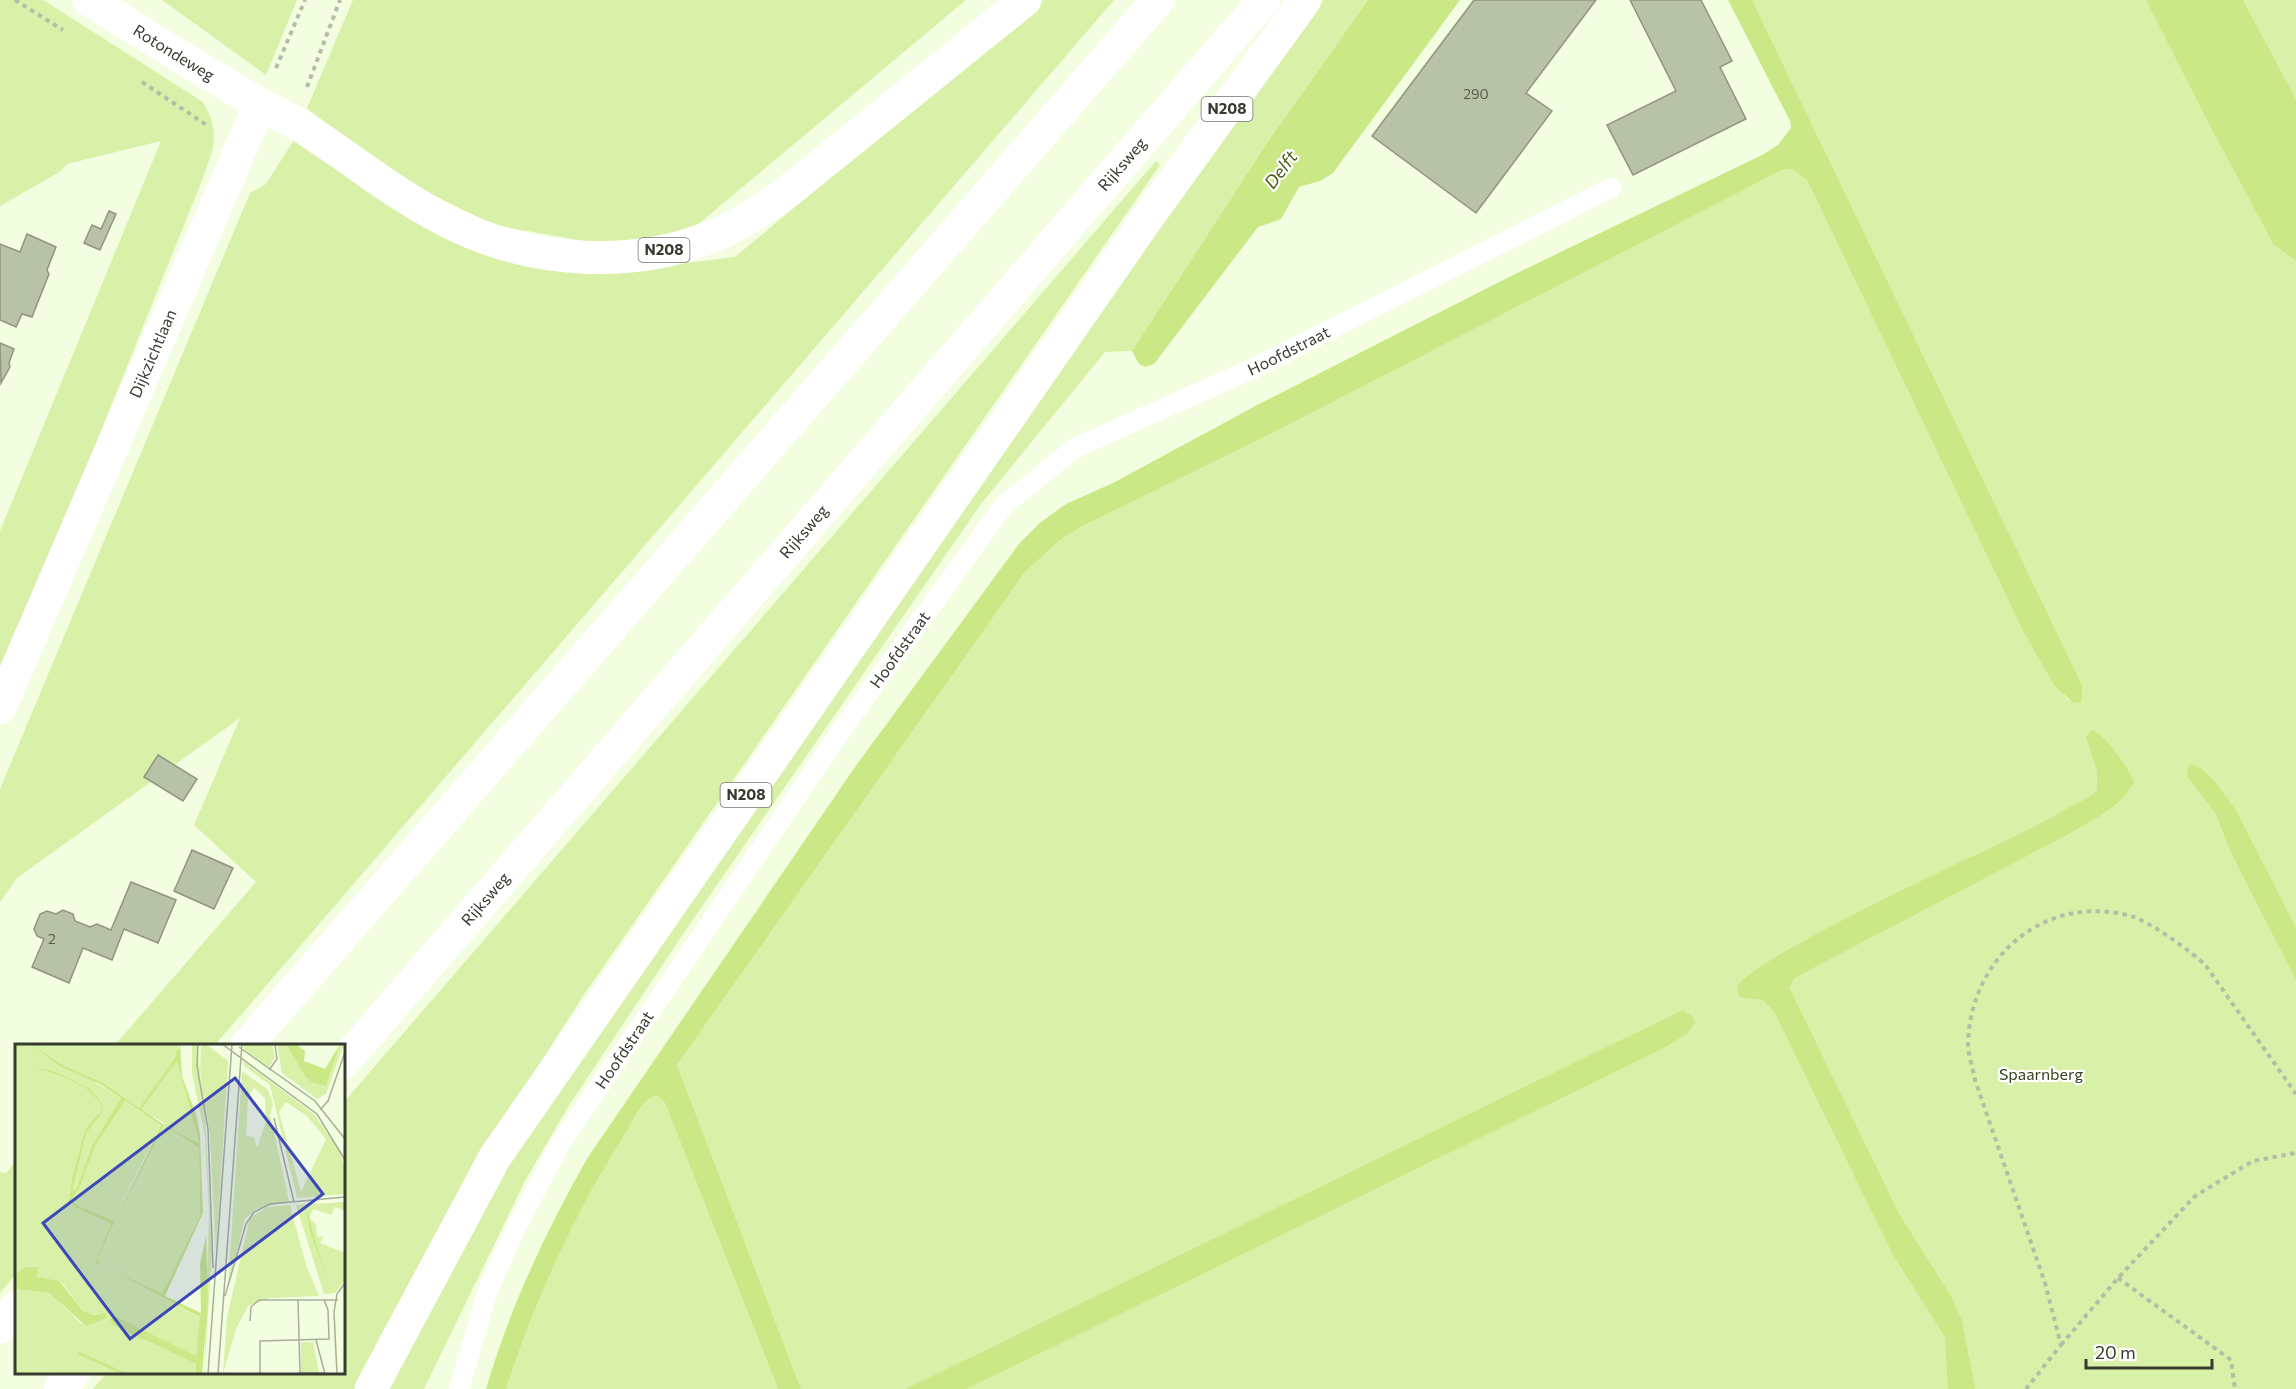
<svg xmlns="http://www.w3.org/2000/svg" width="2296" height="1389" viewBox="0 0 2296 1389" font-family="Commissioner,sans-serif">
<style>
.green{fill:#d8f0a7}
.water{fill:#cae886}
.building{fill:#b8c2a7;stroke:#8e977d;stroke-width:1.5}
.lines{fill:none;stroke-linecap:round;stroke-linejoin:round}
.path{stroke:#b5bda6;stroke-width:4;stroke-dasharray:4.5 4.5;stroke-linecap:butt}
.service{stroke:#fff;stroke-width:20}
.minor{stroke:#fff;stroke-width:33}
.primary{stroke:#fff;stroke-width:33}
.labels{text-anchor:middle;stroke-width:4.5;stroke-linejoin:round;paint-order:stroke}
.number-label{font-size:14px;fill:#565c4d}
.shield{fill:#fff;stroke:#72756d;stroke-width:1.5}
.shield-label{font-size:15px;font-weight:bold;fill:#363a2f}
.street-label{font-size:16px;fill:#363a2f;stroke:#fff}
.park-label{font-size:16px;fill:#37431b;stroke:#fff}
.water-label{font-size:18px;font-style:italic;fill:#4a5c16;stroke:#fff}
.inset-river{fill:none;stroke:#cae886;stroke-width:3}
.inset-road{fill:none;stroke:#a7af99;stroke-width:1.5}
.view{fill:#3c47bb;fill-opacity:0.15;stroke:#3c47bb;stroke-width:3}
.inset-edge{fill:none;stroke:#363a2f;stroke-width:3}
</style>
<rect width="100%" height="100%" fill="#f3fde0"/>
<path class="green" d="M0,0H43L203,102C222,135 213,149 201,183L0,681V531L161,141L67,164L61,171L0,206Z
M162,0H297L266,75Z
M353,0H966L690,231L606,245L494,225L390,174L307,108Z
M1043,0H1114L215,1045H115L256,882L194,825L240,718L17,878L0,902V789L250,193L266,184L294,140L403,211L646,268L735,257Z
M1323,0H1368L1267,143L1132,351L1105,352L981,504L683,934L566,1110L525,1181L424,1389H384L504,1165L1282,51Z
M1752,0H2146L2202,111L2273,244L2296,261V1389H966L1668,1046L1687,1034L1682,1010L905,1389H801L677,1065L1025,572L1060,540L1082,526L1782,170L1792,169L1807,180L2022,629L2066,698L2073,703L2081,701L2083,687Z
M2243,0H2296V99Z
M1156,161L1160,165L581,999L485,1150L356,1389H93L107,1373L344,1372V1102Z
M656,1095L665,1103L778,1389H506C535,1300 573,1215 623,1137C632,1122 641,1102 656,1095Z
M16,1161V1274L0,1293V1172L6,1173Z"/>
<path class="water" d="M1368,0H1460L1333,173L1320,181L1299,187L1281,219L1258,227L1154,364L1145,367L1139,364L1132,351L1267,143Z
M1728,0H1752L2083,687L2081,702L2073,703L2054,685L2022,629L1807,180L1792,169L1782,170L1266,436L1082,526L1060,540L1025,572L677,1065L801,1389H778L665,1103L656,1095C640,1102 632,1123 623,1137C573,1216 535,1300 506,1389H486C510,1307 546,1231 588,1157L855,767L1019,544L1041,522L1066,504L1113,483L1261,403L1511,276L1762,155L1778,145L1791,128L1790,121Z
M2146,0H2243L2296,99V261L2273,244L2202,111Z
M2092,730C2105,734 2128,768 2134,781C2123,807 2087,823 2063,837L1794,978L1789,987L1899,1214L1951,1296L1962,1321L1975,1389H1948L1945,1337L1892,1253L1774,1011L1763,1000L1739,997L1737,988C1744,961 1987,850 2026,831C2048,820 2069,807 2091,796L2097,790V771L2086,737Z
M2191,764L2202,769L2216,783L2237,812L2296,928V980L2231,853L2216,814L2188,777L2187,769Z
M1682,1010L1693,1017L1695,1022L1687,1034L1668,1046L1051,1348L966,1389H905Z"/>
<path class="building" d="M1474,0H1596L1526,93L1552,111L1476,213L1372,136Z
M1630,0H1701L1732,61L1720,67L1746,119L1633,175L1607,125L1676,91Z
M109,211L116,214L100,250L84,243L92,225L101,229Z
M27,234L56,247L47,270L49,274L32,317L22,314L16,327L0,320V244L20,252Z
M0,343L14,349L9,363L10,367L1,383Z
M158,755L197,779L183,801L144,777Z
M192,850L233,868L214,909L174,891Z
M131,882L176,900L158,943L124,929L112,960L83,948L69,983L32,967L44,939L37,936L34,929L40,914L47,911L56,914L63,910L73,914L75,921L90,927L97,924L111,930Z"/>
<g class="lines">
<path class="path" d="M15,0L63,30
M276,68L305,0
M142,82L208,126
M307,87L340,0
M2118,1278L2231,1360L2235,1389
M2061,1345L2118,1278L2195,1196L2253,1161L2296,1153
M2026,1389L2061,1345L2045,1283L1975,1080C1973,1068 1968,1055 1968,1044C1970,956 2047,891 2134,917C2151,923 2193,952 2206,966L2296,1094"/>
<path class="service" id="s1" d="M459,1389L488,1290L516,1228L560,1144L841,731L1004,505L1075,448L1254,368L1611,188"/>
<path class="minor" id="s2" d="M0,708L260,104"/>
<g class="primary">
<path id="s3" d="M89,0C146,35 202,71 260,104C271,111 284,116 296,123C349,156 399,199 457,226C535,263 633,269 713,236C741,225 767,207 791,189L1025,0"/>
<path d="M246,1046L1158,0"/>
<path id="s4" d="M344,1062L1264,0"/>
<path d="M0,1327L16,1308"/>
<path d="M60,1389L74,1372"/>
<path d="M371,1389L495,1157L1148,217L1305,0"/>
</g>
</g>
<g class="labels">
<g class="number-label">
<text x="1476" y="99">290</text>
<text x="52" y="944">2</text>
</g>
<g class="shield">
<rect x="1201.5" y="97" width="51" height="24" rx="4.5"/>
<rect x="638.5" y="238" width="51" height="24" rx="4.5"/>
<rect x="720.5" y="783" width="51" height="24" rx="4.5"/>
</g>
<g class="shield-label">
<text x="1227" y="114">N208</text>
<text x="664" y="255">N208</text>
<text x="746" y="800">N208</text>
</g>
<g class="street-label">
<text dy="6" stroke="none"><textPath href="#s3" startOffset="100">Rotondeweg</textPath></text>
<text dy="6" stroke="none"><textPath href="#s4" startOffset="1188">Rijksweg</textPath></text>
<text dy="6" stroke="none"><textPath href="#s1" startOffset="1370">Hoofdstraat</textPath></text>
<text dy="6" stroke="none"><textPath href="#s2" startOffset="386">Dijkzichtlaan</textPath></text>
<text dy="6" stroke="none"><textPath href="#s4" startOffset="702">Rijksweg</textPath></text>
<text dy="6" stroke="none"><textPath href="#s1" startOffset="866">Hoofdstraat</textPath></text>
<text dy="6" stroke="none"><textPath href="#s4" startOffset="216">Rijksweg</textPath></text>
<text dy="6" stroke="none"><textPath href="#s1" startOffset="380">Hoofdstraat</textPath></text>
</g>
<g class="park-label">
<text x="2041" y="1080">Spaarnberg</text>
</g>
<g class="water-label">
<text transform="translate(1281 170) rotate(-53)" y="6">Delft</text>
</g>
</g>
<g transform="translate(15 1044)">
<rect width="330" height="330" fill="#f3fde0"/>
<path d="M0,0H154L160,4L155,0H163L161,14L124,64L92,42L65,29L106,54L89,87L109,57L146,81L101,170L149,79L127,65L162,17L184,99L152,84L184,104L185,172L147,249L89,223L186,274L181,312L116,280L131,297L181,320L180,330H1L0,245L34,249L67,280L87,269L76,271L68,267L47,239L22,233L23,223H11L0,230ZM177,0H182L190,68L197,209L189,330L194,170L190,93L177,29ZM186,0H191L213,17L201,210L195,92L185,32ZM229,0H257L260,13L254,23L229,5ZM262,0H271L298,39L311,42L325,0H329L311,50L302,55L267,29ZM228,17L299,70L324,106L330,125L329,150L282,154L255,41L228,21ZM271,58L292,72L311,95L286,148L264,68ZM227,27L253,46L258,60L255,71L274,157L241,165L230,175L213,242ZM239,44L250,54L251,78L242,104L239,93L231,92L233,53ZM330,158V167L320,163L316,171L298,165L294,174L301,180L302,193L309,192L305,199L330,209V236L320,249L309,250L281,161ZM275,161L291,221L304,252L256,254L233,262L221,285L208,330L212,273L235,174L252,163ZM286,298H298L304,328H286Z" fill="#d8f0a7" fill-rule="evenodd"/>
<path d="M16,0L45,20L88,39L124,64L161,13L162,6L154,0L163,6L165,0L167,32L182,73L185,90L188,169L150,252L186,269L185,220L191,192L193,257L187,330H180L181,320L98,281L95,275L102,273L181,312L185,273L89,223L147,249L185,172L184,104L151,83L184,99L162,17L127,65L149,81L103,172L146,81L110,57L81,100L64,144L56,155L61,161L100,177L82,215L85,221L80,218L96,180L60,163L54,156L57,135L69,90L74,80L86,68V59L71,44L47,32L28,26L14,30L29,25L48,31L75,45L87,59L86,70L71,89L57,147L62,144L77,102L106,54L85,40L43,21ZM271,0H281L290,7L289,17L310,25L325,0L311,42L298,39L290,32ZM291,162L302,203L313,237L295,188ZM11,223H23L22,233L44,237L68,267L77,271L90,269L91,274L71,282L34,249L0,245V230Z" fill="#cae886"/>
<path class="inset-river" d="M64,309L110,330"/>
<path class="inset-road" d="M183,0L182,22L193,85L198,224M207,0L302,70L330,116M224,3L300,57L330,95M254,26L262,15L260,0M305,66L313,57L330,8M259,74L279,158M210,252L231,180L239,168L255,160L330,153M283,256L285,329H309M235,277L236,263L244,256H323M301,296L310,330M193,330L217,0M203,330L227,0M245,330V297L314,295L313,266L309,256M322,330L319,268L322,250L330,239"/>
<path class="view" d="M220,34L308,150L115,295L28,179Z"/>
<rect width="330" height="330" class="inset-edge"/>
</g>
<path d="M2086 1359v9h126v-9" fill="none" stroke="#363a2f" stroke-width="3"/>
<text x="2095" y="1359" font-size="18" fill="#363a2f" stroke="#ffffff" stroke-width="4.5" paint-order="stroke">20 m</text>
</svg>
